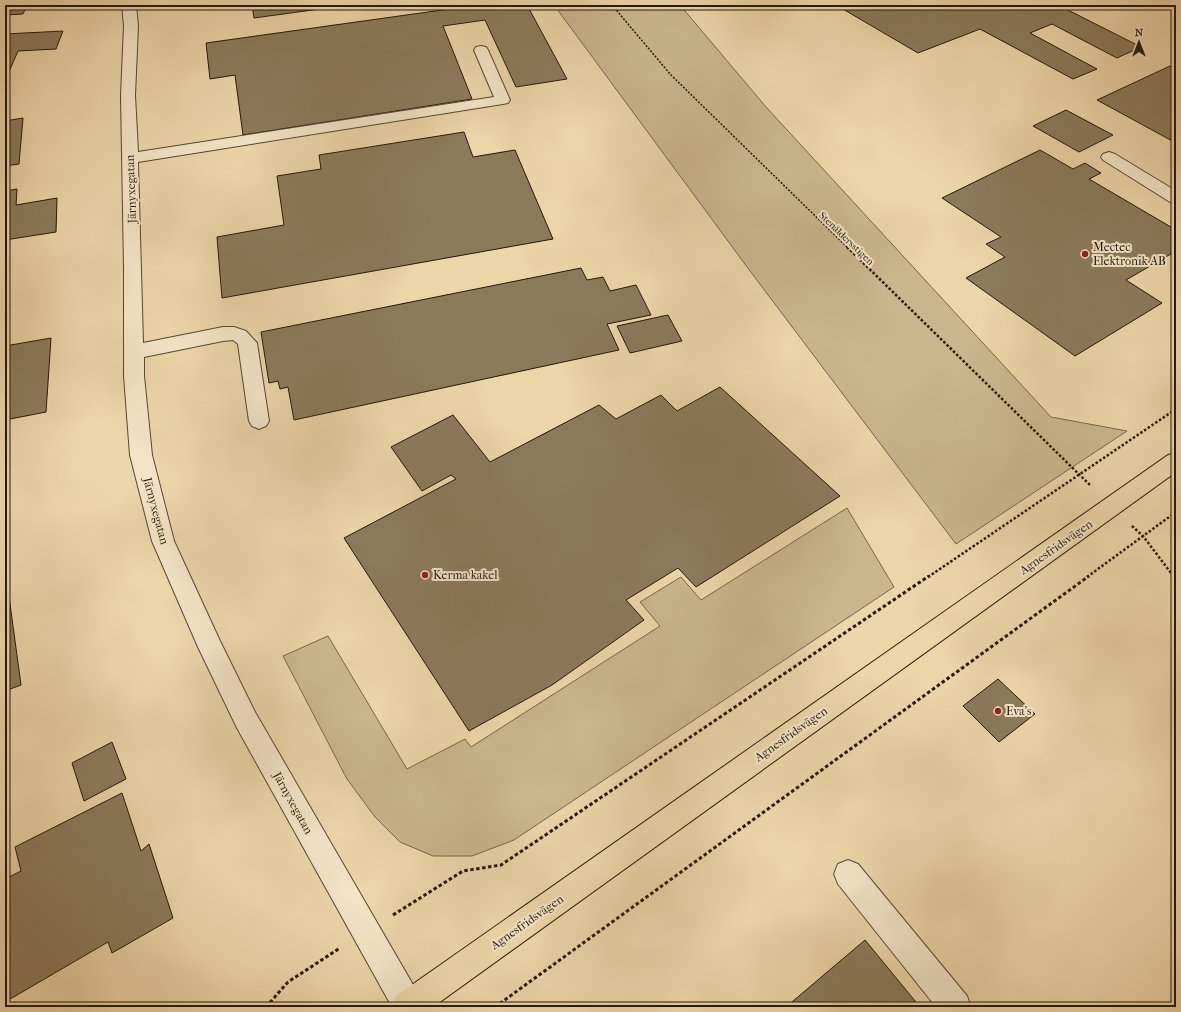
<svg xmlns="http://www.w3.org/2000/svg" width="1181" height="1012" viewBox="0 0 1181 1012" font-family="'IM FELL French Canon',serif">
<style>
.green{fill:#cab58d;stroke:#77664a}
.building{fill:#8c7a5b;stroke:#241807}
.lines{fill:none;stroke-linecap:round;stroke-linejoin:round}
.minor-casing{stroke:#564730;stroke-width:2}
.major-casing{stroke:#241807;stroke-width:2}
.path-far2{stroke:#241807;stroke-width:1.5;stroke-dasharray:2 1.5;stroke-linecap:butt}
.path-far1{stroke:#241807;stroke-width:2.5;stroke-dasharray:2.5 2;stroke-linecap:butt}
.path{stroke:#241807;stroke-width:3;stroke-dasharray:3.5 2.5;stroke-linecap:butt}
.minor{fill:#f3e4c7;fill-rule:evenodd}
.major{fill:#ecd5a9;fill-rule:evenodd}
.poi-dot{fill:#8f2418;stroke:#f3e4c7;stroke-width:1.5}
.labels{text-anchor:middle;stroke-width:4;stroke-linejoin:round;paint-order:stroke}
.far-street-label{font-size:10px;fill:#241807;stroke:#f3e4c7}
.street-label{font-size:12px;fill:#241807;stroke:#f3e4c7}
.poi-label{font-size:12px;fill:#241807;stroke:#f3e4c7;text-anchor:start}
</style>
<rect width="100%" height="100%" fill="#ecd5a9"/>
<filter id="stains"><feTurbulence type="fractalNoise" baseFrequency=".005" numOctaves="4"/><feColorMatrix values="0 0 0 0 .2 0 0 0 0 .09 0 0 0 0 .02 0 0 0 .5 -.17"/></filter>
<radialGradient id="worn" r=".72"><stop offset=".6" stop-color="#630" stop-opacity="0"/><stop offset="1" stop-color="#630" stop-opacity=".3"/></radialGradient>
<path class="green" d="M554,5H680L766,107L1051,417L1127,431L956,544L753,275Z
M847,508L894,587L514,840L472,856H433L400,842L375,817L347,779L283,656L328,636L407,769L465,739L471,747L660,626L640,602L681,577L701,600Z"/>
<path class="building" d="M5,5H27L23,14L5,15Z
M252,5H349L254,18Z
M478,5H527L567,79L516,87L485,20L443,26L472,99L243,135L235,75L210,79L206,43Z
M836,5H1058L1141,47L1117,58L1052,24L1030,33L1097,69L1073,79L980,29L918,53Z
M63,31L56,49L18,51L5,81V34Z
M1170,66L1176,69V143L1097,100Z
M1066,110L1113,135L1079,152L1033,126Z
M23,118L19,164L5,166V121Z
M464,132L473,157L515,150L553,239L222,298L217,237L284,225L277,176L321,169L319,155Z
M1040,150L1073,169L1085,163L1101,173L1089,179L1176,230V251L1126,280L1162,303L1075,356L966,278L1005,257L986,244L1001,237L942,198Z
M17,189L16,205L57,198L56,232L5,240V191Z
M581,268L587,280L603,277L610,291L636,285L651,315L607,324L619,350L294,420L288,387L280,389L278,381L269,383L261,332Z
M668,315L682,341L630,353L617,326Z
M51,338L46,412L5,420V346Z
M720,387L840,496L696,587L678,568L626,600L644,620L552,685L469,731L344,538L456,479L451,475L422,491L391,447L453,415L490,462L599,405L616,419L661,395L677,411Z
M5,567L21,685L5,691Z
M998,679L1035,714L999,742L963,706Z
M112,742L126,779L84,801L72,763Z
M122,793L141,851L149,844L173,918L112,953L108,942L5,1002V879L21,871L15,847Z
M865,940L920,1007H786Z"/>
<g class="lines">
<defs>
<path id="minor" d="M122,5H136L138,26L135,95L138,152L494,97L474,50L476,47L481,46L486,47L488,50L510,100L508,103L503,104L138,162L143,343L223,327H234L246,331L257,343L269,421L266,426L259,429L252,426L249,421L238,344L233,340L223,341L144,357V376L152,455L174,541L220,641L255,712L419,995L423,1007H392L237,728L198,647L152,541L130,455L124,376V269L121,95L124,26Z
M1109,152L1115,154L1176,191V203L1170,202L1103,160L1101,157L1103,154Z
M848,860L858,864L967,996L971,1007H936L838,884L834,874L838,864Z"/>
<path id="major" d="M1176,453V472L433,1007H392L396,996L1168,455Z"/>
</defs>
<use href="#minor" class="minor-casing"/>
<use href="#major" class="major-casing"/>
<path class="path-far2" d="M612,5L671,75L848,248"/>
<path class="path-far1" d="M847,247L1091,486
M1132,526L1143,536L1174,577
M928,577L1176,409
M1087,577L1176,512"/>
<path class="path" d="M1173,576L1176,579
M393,915L463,871L501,865L929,576
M266,1007L288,982L340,948
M495,1007L1089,576"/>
<use href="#minor" class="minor"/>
<use href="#major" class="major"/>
</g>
<g class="poi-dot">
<circle cx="1085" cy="254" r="4"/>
<circle cx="425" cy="575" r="4"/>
<circle cx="998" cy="711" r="4"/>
</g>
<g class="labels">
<g class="far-street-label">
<text transform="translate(847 238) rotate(44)" y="4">Stenåldersstigen</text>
</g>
<g class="street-label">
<text transform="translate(131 189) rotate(-92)" y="4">Järnyxegatan</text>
<text transform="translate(156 511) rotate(75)" y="4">Järnyxegatan</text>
<text transform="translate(1056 547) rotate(-35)" y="4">Agnesfridsvägen</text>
<text transform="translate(791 734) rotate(-35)" y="4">Agnesfridsvägen</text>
<text transform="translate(293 803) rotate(61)" y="4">Järnyxegatan</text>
<text transform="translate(527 922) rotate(-35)" y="4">Agnesfridsvägen</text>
</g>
<g class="poi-label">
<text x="1093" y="251">Mectec<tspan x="1093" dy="14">Elektronik AB</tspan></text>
<text x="433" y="579">Kerma kakel</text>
<text x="1006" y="715">Eva's</text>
</g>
</g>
<rect width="1181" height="1012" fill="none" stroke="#ecd5a9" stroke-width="20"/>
<rect x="6" y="6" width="1169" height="1000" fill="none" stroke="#241807" stroke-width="2"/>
<rect x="10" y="10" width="1161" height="992" fill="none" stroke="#241807"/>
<g transform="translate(1139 42)" stroke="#f3e4c7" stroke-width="3" paint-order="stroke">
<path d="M0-3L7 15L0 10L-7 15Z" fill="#241807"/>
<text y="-6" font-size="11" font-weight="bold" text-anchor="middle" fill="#241807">N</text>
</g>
<rect width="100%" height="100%" filter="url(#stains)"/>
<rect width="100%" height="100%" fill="url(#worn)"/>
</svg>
